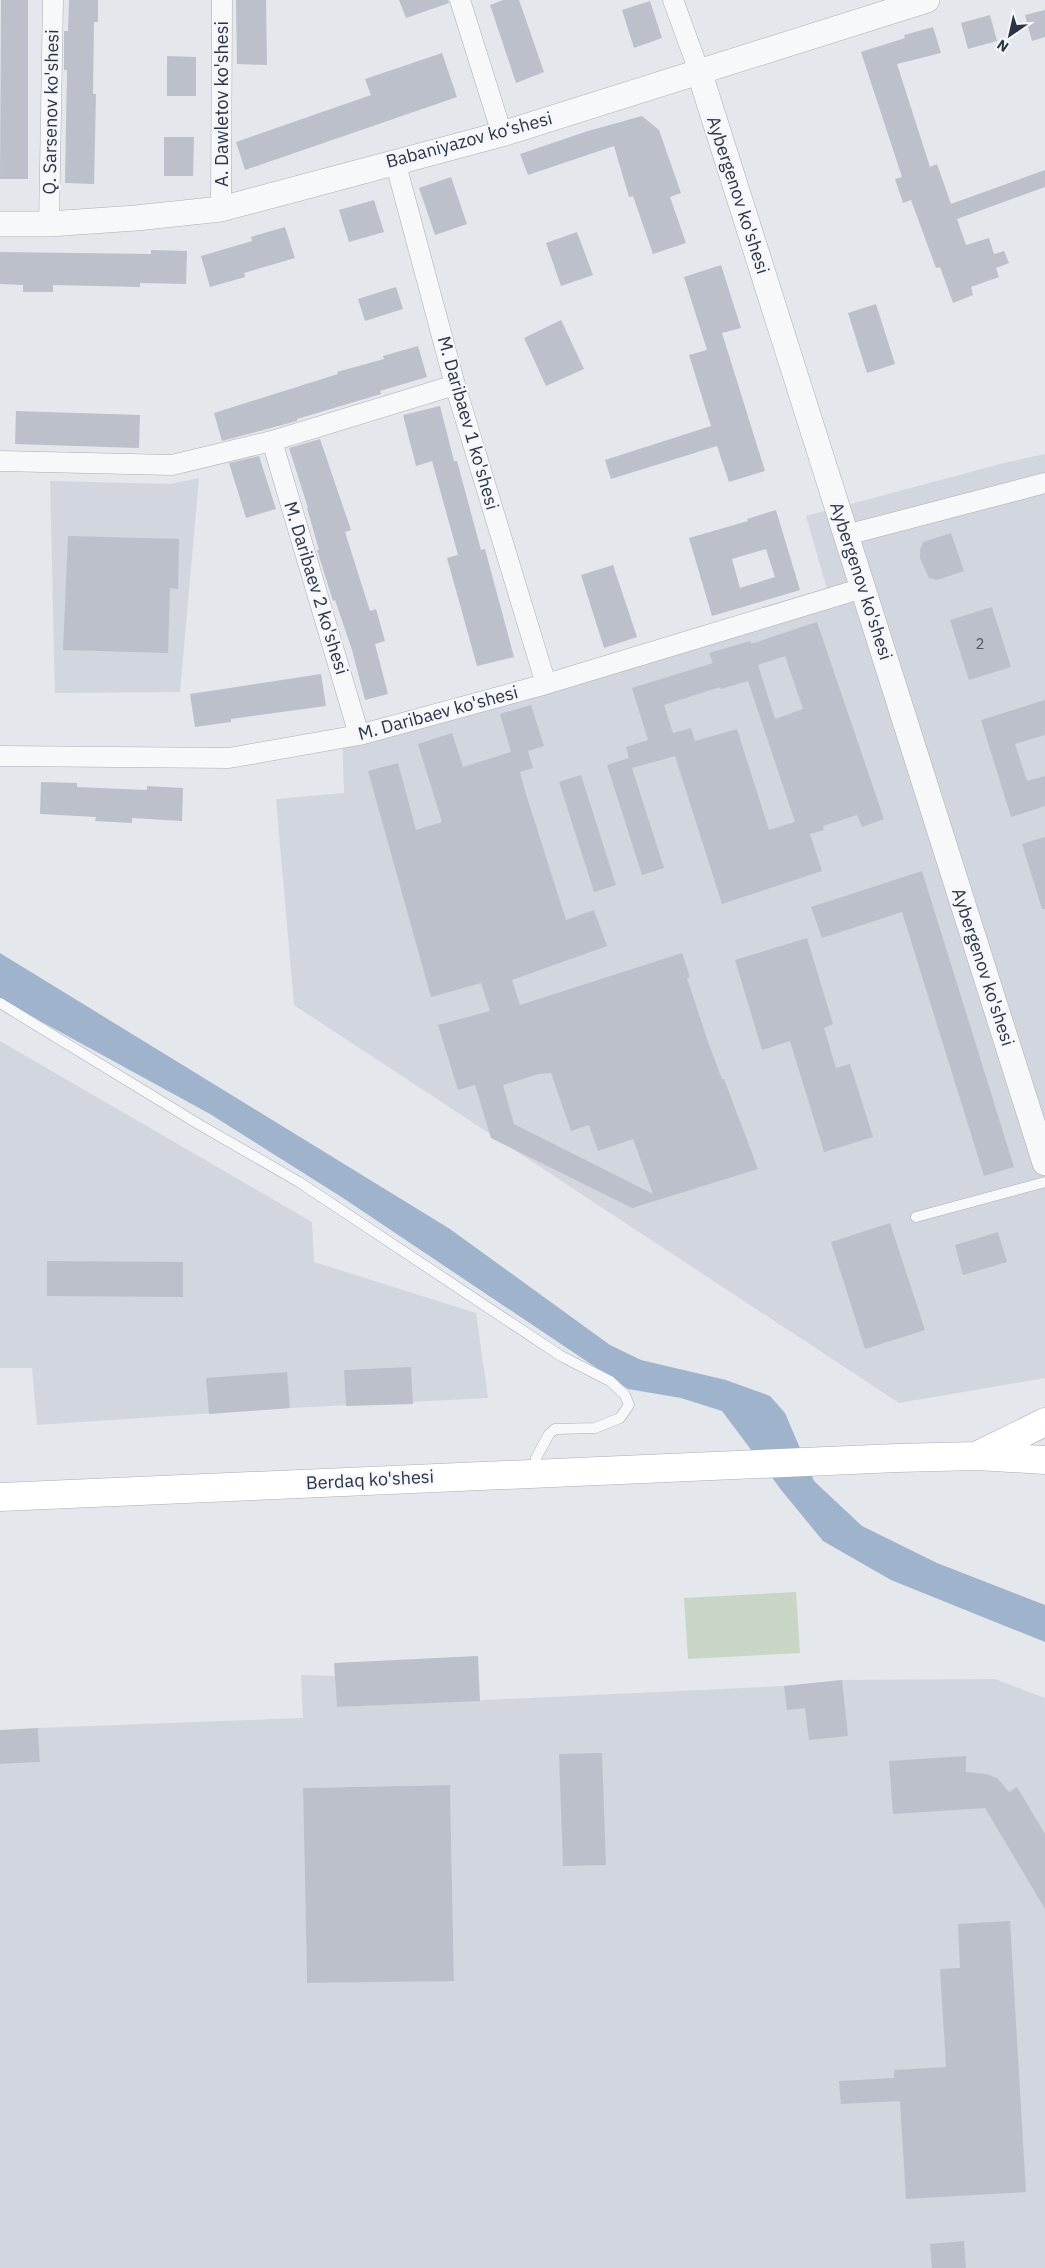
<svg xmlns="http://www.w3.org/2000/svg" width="1045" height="2268" viewBox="0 0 1045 2268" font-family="'IBM Plex Sans',sans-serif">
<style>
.built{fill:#d2d6de;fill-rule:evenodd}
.green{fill:#c9d6c5}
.water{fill:#9fb4cc}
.building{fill:#bbc0ca;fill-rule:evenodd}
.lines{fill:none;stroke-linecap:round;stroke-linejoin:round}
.service-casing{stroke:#a9aeb7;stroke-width:11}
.minor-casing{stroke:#a9aeb7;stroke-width:21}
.tertiary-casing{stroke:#a9aeb7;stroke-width:26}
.secondary-casing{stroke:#a9aeb7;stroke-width:29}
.service{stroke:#f7f8fa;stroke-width:10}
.minor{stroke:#f7f8fa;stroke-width:20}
.tertiary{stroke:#f7f8fa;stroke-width:25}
.secondary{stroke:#fff;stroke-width:28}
.labels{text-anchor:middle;stroke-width:4.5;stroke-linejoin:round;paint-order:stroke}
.number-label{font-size:15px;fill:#4f5766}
.street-label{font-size:18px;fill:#2b3445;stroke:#f4f6f9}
</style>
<rect width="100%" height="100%" fill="#e4e7ec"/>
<path class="built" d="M1045,454V1378L899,1403L294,1005L276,799L344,793L342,731L829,596L806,516L1004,463Z
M199,478L180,692L55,693L50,481L170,484Z
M0,1041L312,1222L314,1262L476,1313L488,1398L290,1408L37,1425L32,1368H0Z
M301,1675L335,1676L337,1707L784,1686L842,1680L995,1679L1045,1698V2268H0V1764L40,1762L38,1728L303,1718ZM450,1785L454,1980L307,1983L303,1788Z"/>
<path class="green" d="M796,1592L800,1653L688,1659L684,1598Z"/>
<path class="water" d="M0,953L450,1229L610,1345L641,1360L726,1380L770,1396L785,1413L814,1481L862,1526L937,1563L1045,1605V1642L891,1580L823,1541L782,1491L722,1411L681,1398L628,1389L343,1198L210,1114L0,999Z"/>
<path class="building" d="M1,0H28V179H0Z
M69,0H98V22H94L93,94H96L94,184L65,183L67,70H64V31H68Z
M236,0H266L267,65L237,64Z
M399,0H448L449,3L406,18Z
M503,0H519L544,72L516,83L490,5Z
M650,1L662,38L634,48L622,10Z
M1045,10V37L1032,41L1025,15Z
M990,15L997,41L968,49L961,23Z
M933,27L941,53L897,64L930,167L937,164L951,204L1045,170V187L957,219L966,245L989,238L994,254L1004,251L1009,263L996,268L999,277L971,287L973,295L953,303L940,267L936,268L911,200L903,203L895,179L902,177L861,52L905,38L904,35Z
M442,53L457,97L245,170L236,142L371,95L365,79Z
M167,56L196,57V96H167Z
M642,116L659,130L681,193L670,197L686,243L653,254L633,196L629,197L614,146L528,175L520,154L588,131Z
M164,137H194L193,176H164Z
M451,177L467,224L435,235L419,188Z
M374,200L384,232L349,242L339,210Z
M285,227L295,258L244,273L245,277L210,287L201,256L252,241L251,237Z
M577,232L593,275L561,286L546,243Z
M151,250L187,251L186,284L140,283V287L53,285V292H23V285L0,284V252L151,254Z
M721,265L741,328L722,333L765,471L729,482L717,446L611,479L605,460L711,426L689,355L707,350L684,277Z
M396,287L403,309L365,321L358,299Z
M876,304L895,364L867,373L848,313Z
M561,320L584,369L546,386L524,338Z
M418,346L427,377L380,391L381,394L297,419V421L222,441L214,413L338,374L337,372L384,359L383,356Z
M440,406L454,461H457L481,550L485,549L514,657L477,666L447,558L458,555L432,461L416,466L403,415Z
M16,411L140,415L139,448L15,444Z
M320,439L351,530L345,532L370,611L376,609L385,641L375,644L388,694L365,700L352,650L335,600L333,601L317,550H319L307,508H308L289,448Z
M259,456L276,509L246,518L229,463Z
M776,510L800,590L712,616L689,538L748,521L747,519ZM766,549L775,577L740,588L732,559Z
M951,533L964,571L937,580L929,578L920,558V550L923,542Z
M68,536L179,539L178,589L170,588L168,653L63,650Z
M613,565L637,637L604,648L581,575Z
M992,607L1011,667L969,680L950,620Z
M817,622L884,819L862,827L857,815L823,826L824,830L810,834L822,871L722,904L675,756L632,768L664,868L642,875L607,765L629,758L626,747L648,740L632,688L713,663L709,653L750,641L751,644ZM785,656L803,709L775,719L758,665ZM748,681L795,822L769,830L737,729L695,741L691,728L673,733L664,705L720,687L721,689Z
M321,674L326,706L231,719V722L195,727L190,694Z
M1045,700V735L1015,744L1027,781L1045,776V806L1011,817L981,720Z
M531,705L544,746L528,751L533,768L520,772L525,791L566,920L594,910L607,946L512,980L520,1005L682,953L690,977L687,978L708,1042L722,1079H724L758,1169L632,1208L491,1138L475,1085L458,1090L438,1025L490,1011L481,983L431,997L368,771L398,763L416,830L442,822L418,744L452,733L463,767L511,752L500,714ZM551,1073L571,1131L589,1125L598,1151L633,1139L653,1194L514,1124L503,1085L539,1074Z
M581,775L616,885L594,892L559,782Z
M41,782L77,783V787L147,790V786L183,788L182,821L132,818V823L95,821L96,817L40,814Z
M1045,837V909H1042L1022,844Z
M922,871L1014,1167L984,1176L902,912L822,938L811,907Z
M807,938L833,1024L824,1028L836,1068L850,1064L873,1137L824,1152L790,1041L762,1050L735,960Z
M890,1223L925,1330L865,1349L831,1242Z
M998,1232L1007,1262L963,1275L955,1245Z
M47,1261L183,1262V1297L47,1296Z
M411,1367L413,1404L346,1406L344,1370Z
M287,1372L290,1408L209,1414L206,1378Z
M478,1656L480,1701L337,1707L334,1663Z
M842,1680L848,1736L809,1740L805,1708L787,1710L784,1686Z
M38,1728L40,1762L0,1764V1730Z
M602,1753L606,1865L563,1866L559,1754Z
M966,1756V1772L987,1774L998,1779L1009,1792L1017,1787L1045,1834V1909L985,1808L893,1814L889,1761Z
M450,1785L454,1981L307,1983L303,1788Z
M1010,1921L1026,2192L906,2199L900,2101L841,2104L839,2081L894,2078V2070L946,2067L940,1969L960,1968L958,1924Z
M964,2241L966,2268H932L930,2244Z"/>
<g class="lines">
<defs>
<path id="service" d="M0,1003L200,1125L299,1182L561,1356L610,1381L625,1395L629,1405L620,1418L595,1428L555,1429L549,1434L536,1458V1473
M916,1217L1045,1182"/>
<path id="minor" d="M460,0L502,134
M673,0L699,71
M395,161L455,385L546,684
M221,209L222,0
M49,224L53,0
M272,441L359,735
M0,461L172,465L272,441L455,385
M846,535L1045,483
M0,756L229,758L359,735L546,684L863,588"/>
<path id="tertiary" d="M699,71L1045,1163
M0,224H49L136,218L221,209L502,134L927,0"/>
<path id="secondary" d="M978,1455L1045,1422
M0,1497L897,1458L977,1456L1045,1460"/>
</defs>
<use href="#service" class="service-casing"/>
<use href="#minor" class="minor-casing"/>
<use href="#tertiary" class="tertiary-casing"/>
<use href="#secondary" class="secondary-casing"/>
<use href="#service" class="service"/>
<use href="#minor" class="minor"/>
<use href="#tertiary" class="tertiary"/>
<use href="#secondary" class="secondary"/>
</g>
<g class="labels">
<g class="number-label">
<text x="980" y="649">2</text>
</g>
<g class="street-label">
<text transform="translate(222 104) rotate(-90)" y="6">A. Dawletov ko'shesi</text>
<text transform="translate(51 112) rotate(-89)" y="6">Q. Sarsenov ko'shesi</text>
<text transform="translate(469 140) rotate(-15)" y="6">Babaniyazov ko‘shesi</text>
<text transform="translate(738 195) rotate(72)" y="6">Aybergenov ko'shesi</text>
<text transform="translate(468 423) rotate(74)" y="6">M. Daribaev 1 ko'shesi</text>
<text transform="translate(861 581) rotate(72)" y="6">Aybergenov ko'shesi</text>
<text transform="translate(316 588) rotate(73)" y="6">M. Daribaev 2 ko'shesi</text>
<text transform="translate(438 713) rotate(-15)" y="6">M. Daribaev ko'shesi</text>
<text transform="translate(983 967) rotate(72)" y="6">Aybergenov ko'shesi</text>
<text transform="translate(370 1480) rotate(-3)" y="6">Berdaq ko'shesi</text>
</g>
</g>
<g transform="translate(1010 35) rotate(214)" stroke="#f4f6f9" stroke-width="4" paint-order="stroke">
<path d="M0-4L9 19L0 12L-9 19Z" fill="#2b3445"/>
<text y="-8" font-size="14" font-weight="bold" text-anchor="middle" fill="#2b3445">N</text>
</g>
</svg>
